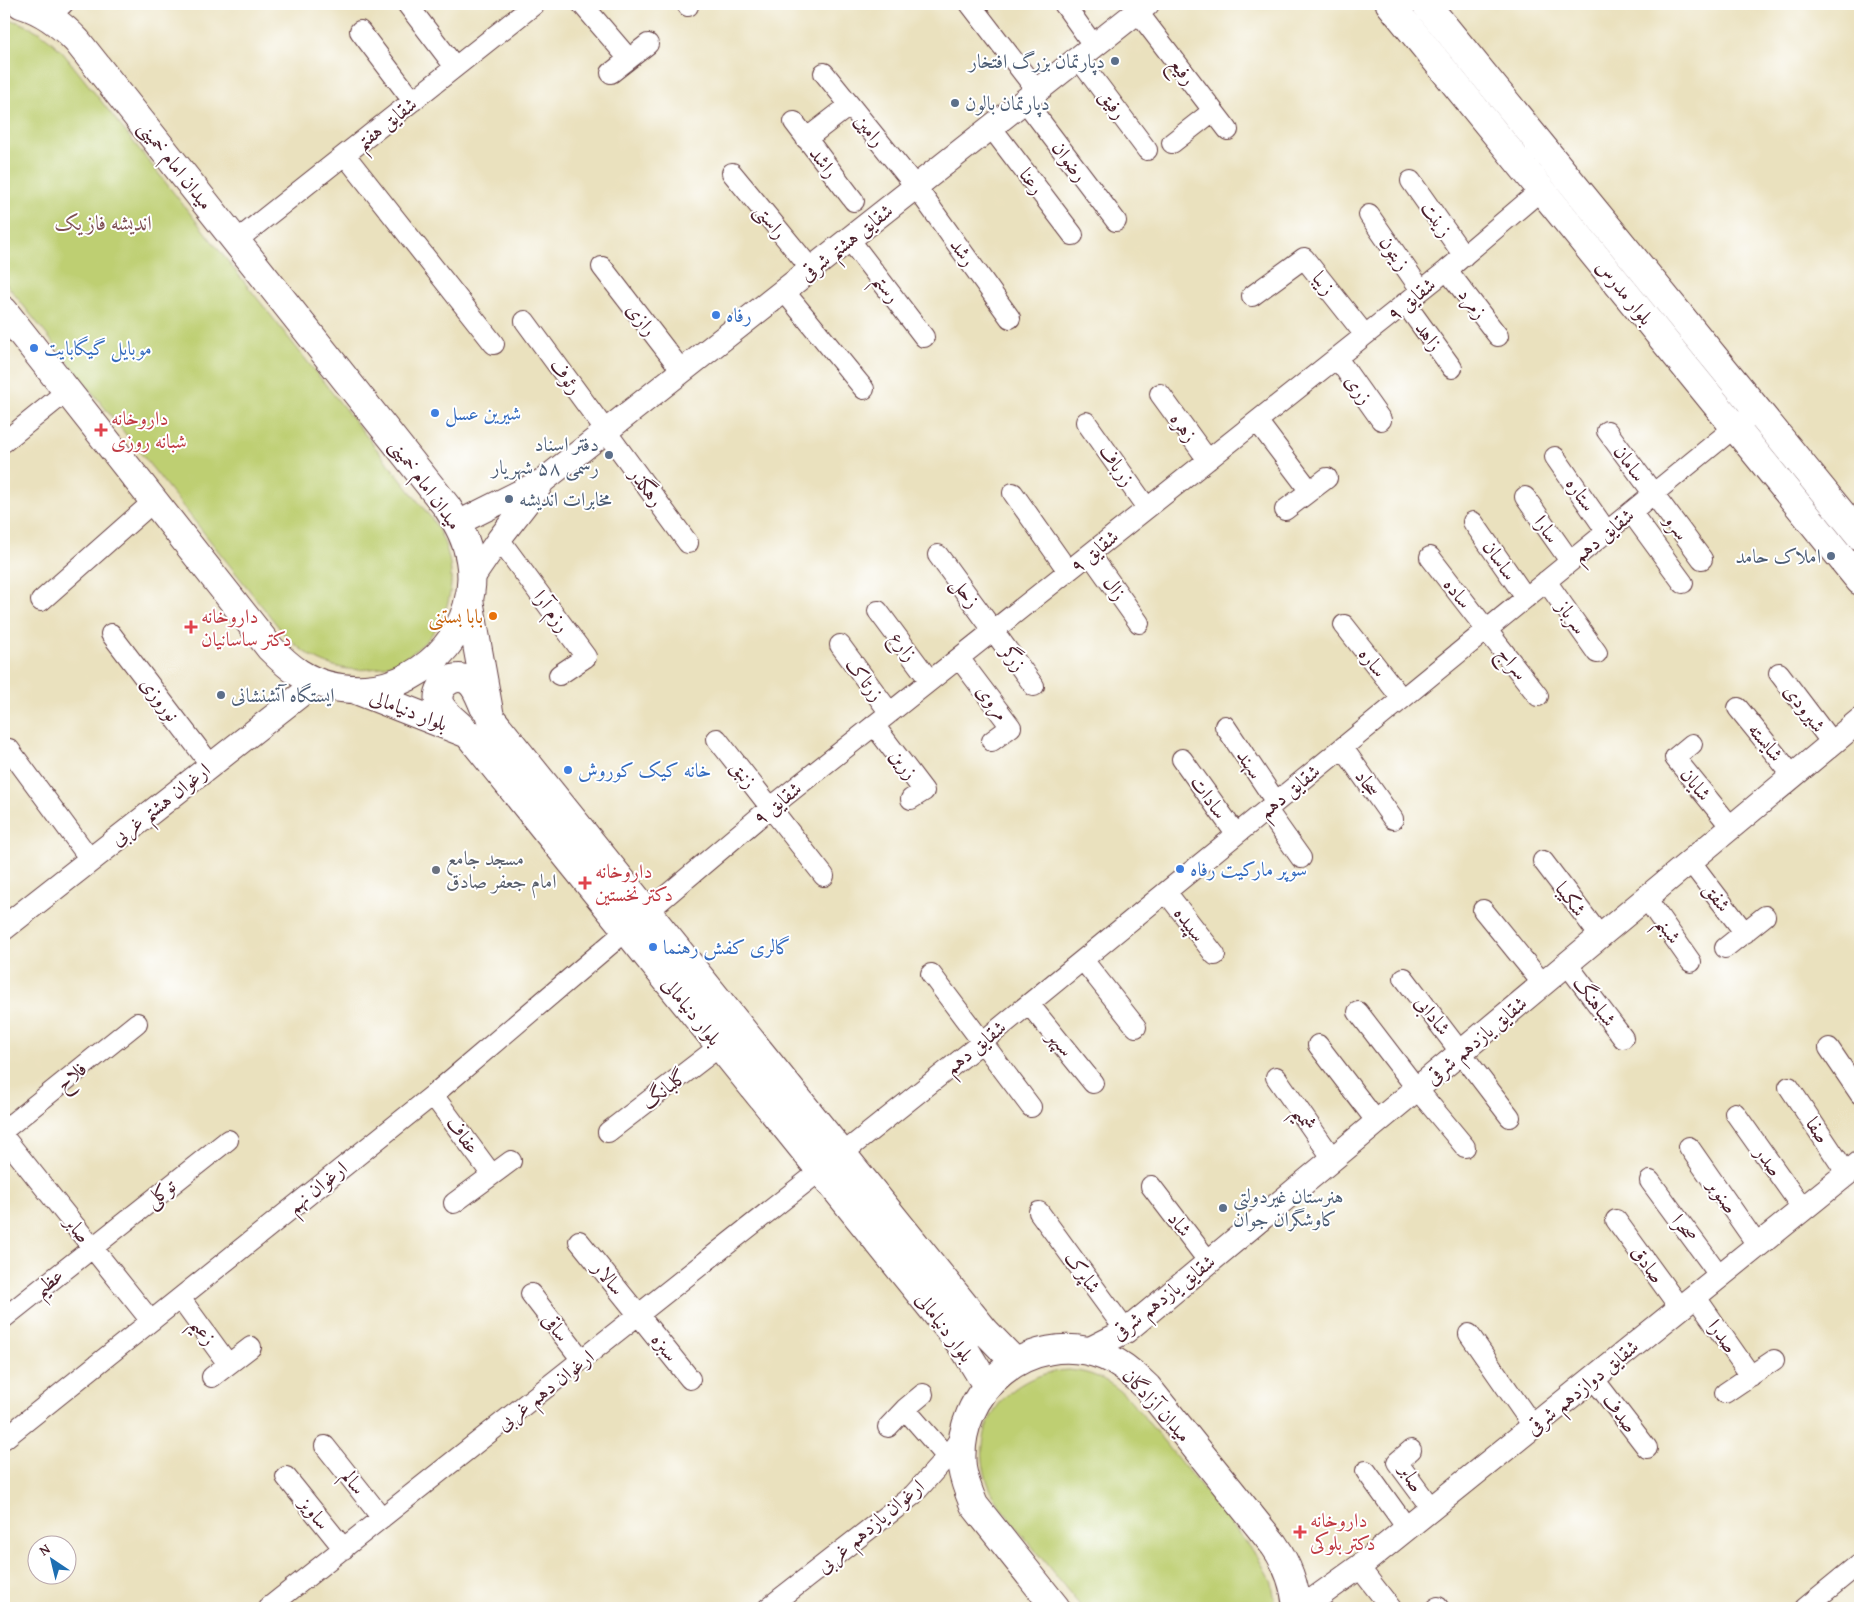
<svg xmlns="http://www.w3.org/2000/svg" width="1864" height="1612" viewBox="0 0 1864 1612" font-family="'Gentium Book Plus',Amiri,serif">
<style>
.green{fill:#becf72;stroke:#84774e}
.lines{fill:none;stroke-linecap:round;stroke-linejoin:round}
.minor-casing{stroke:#623c41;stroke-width:22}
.tertiary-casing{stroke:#623c41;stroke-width:26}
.secondary-casing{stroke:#623c41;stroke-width:30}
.minor{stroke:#fff;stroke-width:20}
.tertiary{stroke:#fff;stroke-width:24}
.secondary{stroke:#fff;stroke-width:28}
.service-dot{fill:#5c6f8a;stroke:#fff;stroke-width:2}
.shop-dot{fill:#3f7fe0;stroke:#fff;stroke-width:2}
.health-dot{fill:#e0444e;stroke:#fff;stroke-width:2}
.food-dot{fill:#e8710a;stroke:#fff;stroke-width:2}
.worship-dot{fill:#6b7280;stroke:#fff;stroke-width:2}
.labels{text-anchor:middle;stroke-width:4;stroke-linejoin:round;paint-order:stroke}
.service-label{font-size:20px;fill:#4e5e75;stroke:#fff;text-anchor:start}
.street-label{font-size:20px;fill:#4a1f2b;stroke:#fff}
.shop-label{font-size:20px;fill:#366cbe;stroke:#fff;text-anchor:start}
.health-label{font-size:20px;fill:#be3a42;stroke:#fff;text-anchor:start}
.food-label{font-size:20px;fill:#c56008;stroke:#fff;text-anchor:end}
.worship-label{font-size:20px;fill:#5b616d;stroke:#fff;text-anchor:start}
.neighbourhood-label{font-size:21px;fill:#7e5053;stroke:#fff}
</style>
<rect width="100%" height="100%" fill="#fff"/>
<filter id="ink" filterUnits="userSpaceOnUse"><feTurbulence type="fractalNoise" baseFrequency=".02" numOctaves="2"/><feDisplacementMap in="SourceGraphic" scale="10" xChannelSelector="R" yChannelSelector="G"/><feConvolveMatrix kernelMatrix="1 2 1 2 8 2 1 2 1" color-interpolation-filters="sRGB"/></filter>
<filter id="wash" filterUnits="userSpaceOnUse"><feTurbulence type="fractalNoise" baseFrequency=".0096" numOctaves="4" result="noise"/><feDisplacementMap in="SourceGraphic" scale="20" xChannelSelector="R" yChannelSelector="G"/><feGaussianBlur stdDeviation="1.12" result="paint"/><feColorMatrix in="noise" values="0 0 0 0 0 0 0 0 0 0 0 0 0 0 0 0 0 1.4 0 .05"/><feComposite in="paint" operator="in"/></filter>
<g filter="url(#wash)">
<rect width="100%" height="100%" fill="#eae1be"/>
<path class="green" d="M4,19C28,22 47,36 63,53L432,519C500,623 371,725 285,635L4,281Z
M1068,1370C1094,1372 1113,1382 1131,1401L1258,1557L1272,1583L1276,1608H1082L1000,1507C959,1445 994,1375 1068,1370Z"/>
</g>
<g filter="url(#ink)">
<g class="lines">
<defs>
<path id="minor" d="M407,4L455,67
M582,4L629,59
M687,4L688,6
M970,4L1037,91
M1064,4L1094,46
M1137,11L1228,130
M49,15L63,4
M360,31L413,101
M1078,58L1147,150
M611,73L648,44
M824,73L916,187L1010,318
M1025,101L1116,221
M794,122L854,201
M991,127L1073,235
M806,139L850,105
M1172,143L1213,111
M345,155L494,344
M732,173L811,269
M1411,181L1464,256
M1369,215L1421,290
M849,239L924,337
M236,241L535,4
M602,267L682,371
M1447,270L1498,336
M784,291L864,389
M1252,296L1304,258L1365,335
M1405,303L1452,368
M525,321L688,543
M1337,358L1381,420
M1160,394L1208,460
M1257,421L1310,491
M1086,422L1147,508
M1607,431L1702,559
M4,442L67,391
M1555,457L1607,532
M1013,493L1068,571
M1525,497L1570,561
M1285,510L1327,478
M1631,512L1683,583
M1473,522L1526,598
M499,539L586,657L559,675
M1090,554L1139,623
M938,555L1034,686
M1430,557L1538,696
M1546,581L1597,653
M41,601L154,501
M878,611L930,681
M1344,625L1402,699
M111,634L210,764
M840,645L890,713
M959,658L1011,727L992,741
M1779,673L1832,743
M1738,708L1793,776
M874,725L924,791L911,799
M1225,726L1276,802
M717,739L824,876
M1692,744L1675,758L1731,827
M1343,748L1393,819
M4,753L9,749L90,859
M1182,759L1236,834
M1267,810L1301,858
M1543,861L1600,936
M1690,861L1745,933
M1166,892L1215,955
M1646,898L1691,962
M1483,910L1543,984
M647,912L770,808L1447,270L1541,190
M1725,948L1765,916
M1083,960L1136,1027
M1567,964L1623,1038
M931,974L1031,1107
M1404,978L1510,1117
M1029,1004L1093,1083
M1358,1012L1417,1089L1465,1147
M1318,1045L1377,1122
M1829,1048L1860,1094
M1276,1077L1333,1159
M1789,1087L1847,1174
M433,1095L492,1175
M1735,1113L1803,1209
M4,1130L137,1023
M608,1132L720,1046
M4,1137L151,1321
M1689,1147L1758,1246
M842,1154L981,1043L1757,409
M1650,1181L1720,1276
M1151,1186L1209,1262
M454,1203L511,1161
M1039,1212L1126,1331
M1616,1220L1680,1308
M579,1241L690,1379
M531,1294L582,1360
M1695,1296L1751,1376
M180,1298L228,1364
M4,1318L228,1140
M1469,1334L1533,1426
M212,1377L251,1347
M1593,1378L1647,1448
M1725,1393L1774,1360
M905,1409L947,1457
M888,1427L905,1409L923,1394
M4,1439L433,1095L627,930
M325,1446L382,1518
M1411,1450L1397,1462L1431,1508
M1366,1471L1407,1528
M286,1477L344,1549
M1359,1567L1391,1608
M268,1608L821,1170
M768,1608L913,1495L947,1457L963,1434
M1436,1608L1438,1607
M1805,1608L1860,1563"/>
<path id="tertiary" d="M458,523L544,480L1147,4
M471,580L499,539L540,486
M4,928L317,682
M1086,1351L1126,1331L1860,720
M1302,1608L1359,1567L1860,1163"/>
<path id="secondary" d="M1390,4L1860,581
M1426,4L1860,536
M4,311L270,648C279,657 288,666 299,673C318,685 342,690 365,689C429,685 481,624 470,560C467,540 458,524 447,507L77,41C61,24 44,11 21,4
M469,600L490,717L985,1331L1015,1362
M356,690L468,734L964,1348L987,1386
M462,728C455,721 445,714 440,705C433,689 452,672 467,680C476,685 480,698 484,707
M1056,1608L974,1505C969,1493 964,1481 962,1468C954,1391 1029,1327 1104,1356C1121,1363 1134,1374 1147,1387L1274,1545C1288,1565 1295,1584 1297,1608"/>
</defs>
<use href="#minor" class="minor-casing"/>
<use href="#tertiary" class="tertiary-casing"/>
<use href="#secondary" class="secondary-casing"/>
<use href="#minor" class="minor"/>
<use href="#tertiary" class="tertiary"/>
<use href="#secondary" class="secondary"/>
</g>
</g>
<g class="service-dot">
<circle cx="1115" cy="61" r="5"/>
<circle cx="955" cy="103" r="5"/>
<circle cx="609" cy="455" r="5"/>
<circle cx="509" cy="499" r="5"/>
<circle cx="1831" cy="556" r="5"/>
<circle cx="221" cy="695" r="5"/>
<circle cx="1223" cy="1208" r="5"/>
</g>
<g class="shop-dot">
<circle cx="716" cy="315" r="5"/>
<circle cx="34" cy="348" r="5"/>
<circle cx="435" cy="413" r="5"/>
<circle cx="568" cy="770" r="5"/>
<circle cx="1180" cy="869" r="5"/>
<circle cx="653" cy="947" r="5"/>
</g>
<g class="health-dot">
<path d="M98.5 422.5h5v5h5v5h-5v5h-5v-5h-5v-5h5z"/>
<path d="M188.5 619.5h5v5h5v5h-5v5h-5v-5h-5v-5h5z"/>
<path d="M582.5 875.5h5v5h5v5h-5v5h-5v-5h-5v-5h5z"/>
<path d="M1297.5 1524.5h5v5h5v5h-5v5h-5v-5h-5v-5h5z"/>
</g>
<circle class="food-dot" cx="493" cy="616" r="5"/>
<circle class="worship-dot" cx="436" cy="870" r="5"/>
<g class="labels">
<g class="service-label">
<text x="1105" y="68" text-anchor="end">دپارتمان بزرگ افتخار</text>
<text x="965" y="110">دپارتمان بالون</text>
<text x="599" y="451" text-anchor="end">دفتر اسناد<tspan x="599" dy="23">رسمی ۵۸ شهریار</tspan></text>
<text x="519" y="506">مخابرات اندیشه</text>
<text x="1821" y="563" text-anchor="end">املاک حامد</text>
<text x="231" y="702">ایستگاه آتشنشانی</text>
<text x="1233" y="1203">هنرستان غیردولتی<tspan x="1233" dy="23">کاوشگران جوان</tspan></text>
</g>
<g class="street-label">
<text transform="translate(1183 71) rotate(53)" y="7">رفیع</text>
<text transform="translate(1113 104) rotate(53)" y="7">رفیق</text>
<text transform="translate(386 123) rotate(-38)" y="7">شقایق هفتم</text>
<text transform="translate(870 130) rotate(51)" y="7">رامین</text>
<text transform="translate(1070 161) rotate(53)" y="7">رضوان</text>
<text transform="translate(824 162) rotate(52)" y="7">راشد</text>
<text transform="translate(176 165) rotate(52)" y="7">میدان امام خمینی</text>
<text transform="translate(1032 181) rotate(53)" y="7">رعنا</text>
<text transform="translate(1437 219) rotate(55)" y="7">زینت</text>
<text transform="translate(771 221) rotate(51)" y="7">راستی</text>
<text transform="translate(846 242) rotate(-38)" y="7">شقایق هشتم شرقی</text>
<text transform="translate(963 252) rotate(54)" y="7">رشد</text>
<text transform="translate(1395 253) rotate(55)" y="7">زیتون</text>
<text transform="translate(1324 283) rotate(52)" y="7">زیبا</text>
<text transform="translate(887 288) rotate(53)" y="7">رستم</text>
<text transform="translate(1625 292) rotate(51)" y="7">بلوار مدرس</text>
<text transform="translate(1411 299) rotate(-39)" y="7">شقایق ۹</text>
<text transform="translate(1473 303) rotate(52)" y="7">زمرد</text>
<text transform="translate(642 319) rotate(52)" y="7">رازی</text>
<text transform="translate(1429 336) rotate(54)" y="7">زاهد</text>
<text transform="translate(566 376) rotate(53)" y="7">رئوف</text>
<text transform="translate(1359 389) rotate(55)" y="7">زری</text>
<text transform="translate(1184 427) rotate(54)" y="7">زهره</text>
<text transform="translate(1630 463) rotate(54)" y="7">سامان</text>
<text transform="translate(1117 465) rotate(54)" y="7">زرباف</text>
<text transform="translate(426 484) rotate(54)" y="7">میدان امام خمینی</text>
<text transform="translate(647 487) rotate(54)" y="7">رهگذر</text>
<text transform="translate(1581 494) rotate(55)" y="7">ستاره</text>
<text transform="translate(1677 527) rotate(54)" y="7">سرو</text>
<text transform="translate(1547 529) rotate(55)" y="7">سارا</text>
<text transform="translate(1603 535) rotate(-39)" y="7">شقایق دهم</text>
<text transform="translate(1094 551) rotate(-39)" y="7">شقایق ۹</text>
<text transform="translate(1500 560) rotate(55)" y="7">ساسان</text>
<text transform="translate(1115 588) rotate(54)" y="7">زال</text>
<text transform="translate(966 592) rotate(53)" y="7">زحل</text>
<text transform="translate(1458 593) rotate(52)" y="7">ساده</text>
<text transform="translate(552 611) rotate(54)" y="7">رزم آرا</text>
<text transform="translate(1572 617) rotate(55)" y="7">سرباز</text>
<text transform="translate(904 646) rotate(54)" y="7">زارع</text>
<text transform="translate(1014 658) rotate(55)" y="7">زرگر</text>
<text transform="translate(1373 662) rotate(52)" y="7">ساره</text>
<text transform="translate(1513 663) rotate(52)" y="7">سراج</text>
<text transform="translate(865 679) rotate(53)" y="7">زرتاک</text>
<text transform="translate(160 699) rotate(53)" y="7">نوروزی</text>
<text transform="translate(993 702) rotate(53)" y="7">مروی</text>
<text transform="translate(1805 708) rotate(53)" y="7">شیرودی</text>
<text transform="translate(409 710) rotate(21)" y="7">بلوار دنیامالی</text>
<text transform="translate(1766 742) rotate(51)" y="7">شایسته</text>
<text transform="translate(904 764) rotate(53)" y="7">زرین</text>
<text transform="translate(1250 764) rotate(56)" y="7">سهند</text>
<text transform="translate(744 774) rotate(52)" y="7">زنبق</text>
<text transform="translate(1368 783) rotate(55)" y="7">سجاد</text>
<text transform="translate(1696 784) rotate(51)" y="7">شایان</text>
<text transform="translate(1289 791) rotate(-39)" y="7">شقایق دهم</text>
<text transform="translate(1209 797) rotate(54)" y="7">سادات</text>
<text transform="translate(777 803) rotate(-39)" y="7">شقایق ۹</text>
<text transform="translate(160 804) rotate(-38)" y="7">ارغوان هشتم غربی</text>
<text transform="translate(1717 897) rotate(52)" y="7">شفق</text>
<text transform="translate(1571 899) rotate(53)" y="7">شکیبا</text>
<text transform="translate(1190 924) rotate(53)" y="7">سپیده</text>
<text transform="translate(1669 930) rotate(55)" y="7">شبنم</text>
<text transform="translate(1595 1001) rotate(53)" y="7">شباهنگ</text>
<text transform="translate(692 1011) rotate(51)" y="7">بلوار دنیامالی</text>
<text transform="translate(1433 1015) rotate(52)" y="7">شادابی</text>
<text transform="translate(1476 1040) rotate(-40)" y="7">شقایق یازدهم شرقی</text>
<text transform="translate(1061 1043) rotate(51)" y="7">سپهر</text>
<text transform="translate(975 1047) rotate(-39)" y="7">شقایق دهم</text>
<text transform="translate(71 1076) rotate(-39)" y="7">فلاح</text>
<text transform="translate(664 1089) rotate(-38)" y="7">گلبانگ</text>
<text transform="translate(1305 1118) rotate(55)" y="7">شمیم</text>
<text transform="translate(1818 1130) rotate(56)" y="7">صفا</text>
<text transform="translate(463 1135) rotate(53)" y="7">عفاف</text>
<text transform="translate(1769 1161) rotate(55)" y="7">صدر</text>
<text transform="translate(317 1187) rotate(-39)" y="7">ارغوان نهم</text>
<text transform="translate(160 1193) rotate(-38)" y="7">توکلی</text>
<text transform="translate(1723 1196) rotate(55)" y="7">صنوبر</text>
<text transform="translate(1180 1224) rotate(52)" y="7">شاد</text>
<text transform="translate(1685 1228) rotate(53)" y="7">صحرا</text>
<text transform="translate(78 1229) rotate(51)" y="7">صابر</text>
<text transform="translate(1648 1264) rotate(54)" y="7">صادق</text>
<text transform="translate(1083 1272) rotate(54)" y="7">شاپرک</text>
<text transform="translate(609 1278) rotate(51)" y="7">سالار</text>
<text transform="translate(48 1282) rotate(-39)" y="7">عظیم</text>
<text transform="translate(1163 1297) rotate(-38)" y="7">شقایق یازدهم شرقی</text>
<text transform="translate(556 1327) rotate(52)" y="7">ساقی</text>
<text transform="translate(945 1327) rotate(53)" y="7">بلوار دنیامالی</text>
<text transform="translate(204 1331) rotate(54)" y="7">زعیم</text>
<text transform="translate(1723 1336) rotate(55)" y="7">صدرا</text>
<text transform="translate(665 1347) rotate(51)" y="7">سبزه</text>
<text transform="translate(1582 1387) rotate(-39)" y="7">شقایق دوازدهم شرقی</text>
<text transform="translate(545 1390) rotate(-38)" y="7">ارغوان دهم غربی</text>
<text transform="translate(1157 1405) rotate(48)" y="7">میدان آزادگان</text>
<text transform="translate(1620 1413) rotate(52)" y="7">صدف</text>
<text transform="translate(1412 1478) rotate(60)" y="7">صابر</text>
<text transform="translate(354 1482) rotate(52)" y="7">سالم</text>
<text transform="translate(315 1513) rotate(51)" y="7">ساویز</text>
<text transform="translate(870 1526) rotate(-40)" y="7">ارغوان یازدهم غربی</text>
</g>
<g class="shop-label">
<text x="726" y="322">رفاه</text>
<text x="44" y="355">موبایل گیگابایت</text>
<text x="445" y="420">شیرین عسل</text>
<text x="578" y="777">خانه کیک کوروش</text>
<text x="1190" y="876">سوپر مارکیت رفاه</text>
<text x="663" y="954">گالری کفش رهنما</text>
</g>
<g class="health-label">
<text x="111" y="425">داروخانه<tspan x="111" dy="23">شبانه روزی</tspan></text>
<text x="201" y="623">داروخانه<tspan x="201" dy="23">دکتر ساسانیان</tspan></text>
<text x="595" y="878">داروخانه<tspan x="595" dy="23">دکتر نخستین</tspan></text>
<text x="1310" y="1527">داروخانه<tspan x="1310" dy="23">دکتر بلوکی</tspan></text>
</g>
<g class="food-label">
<text x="483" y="623">بابا بستنی</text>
</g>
<g class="worship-label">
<text x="446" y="865">مسجد جامع<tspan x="446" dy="23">امام جعفر صادق</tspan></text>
</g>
<g class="neighbourhood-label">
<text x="103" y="230">اندیشه فاز یک</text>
</g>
</g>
<rect width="1864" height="1612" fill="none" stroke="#fff" stroke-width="20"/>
<g transform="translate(52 1560) rotate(325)"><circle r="24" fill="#ffffff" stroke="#b7a5aa"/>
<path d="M0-4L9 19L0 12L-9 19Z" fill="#1f6fb2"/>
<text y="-8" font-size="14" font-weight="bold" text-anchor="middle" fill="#4a1f2b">N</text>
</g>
</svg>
